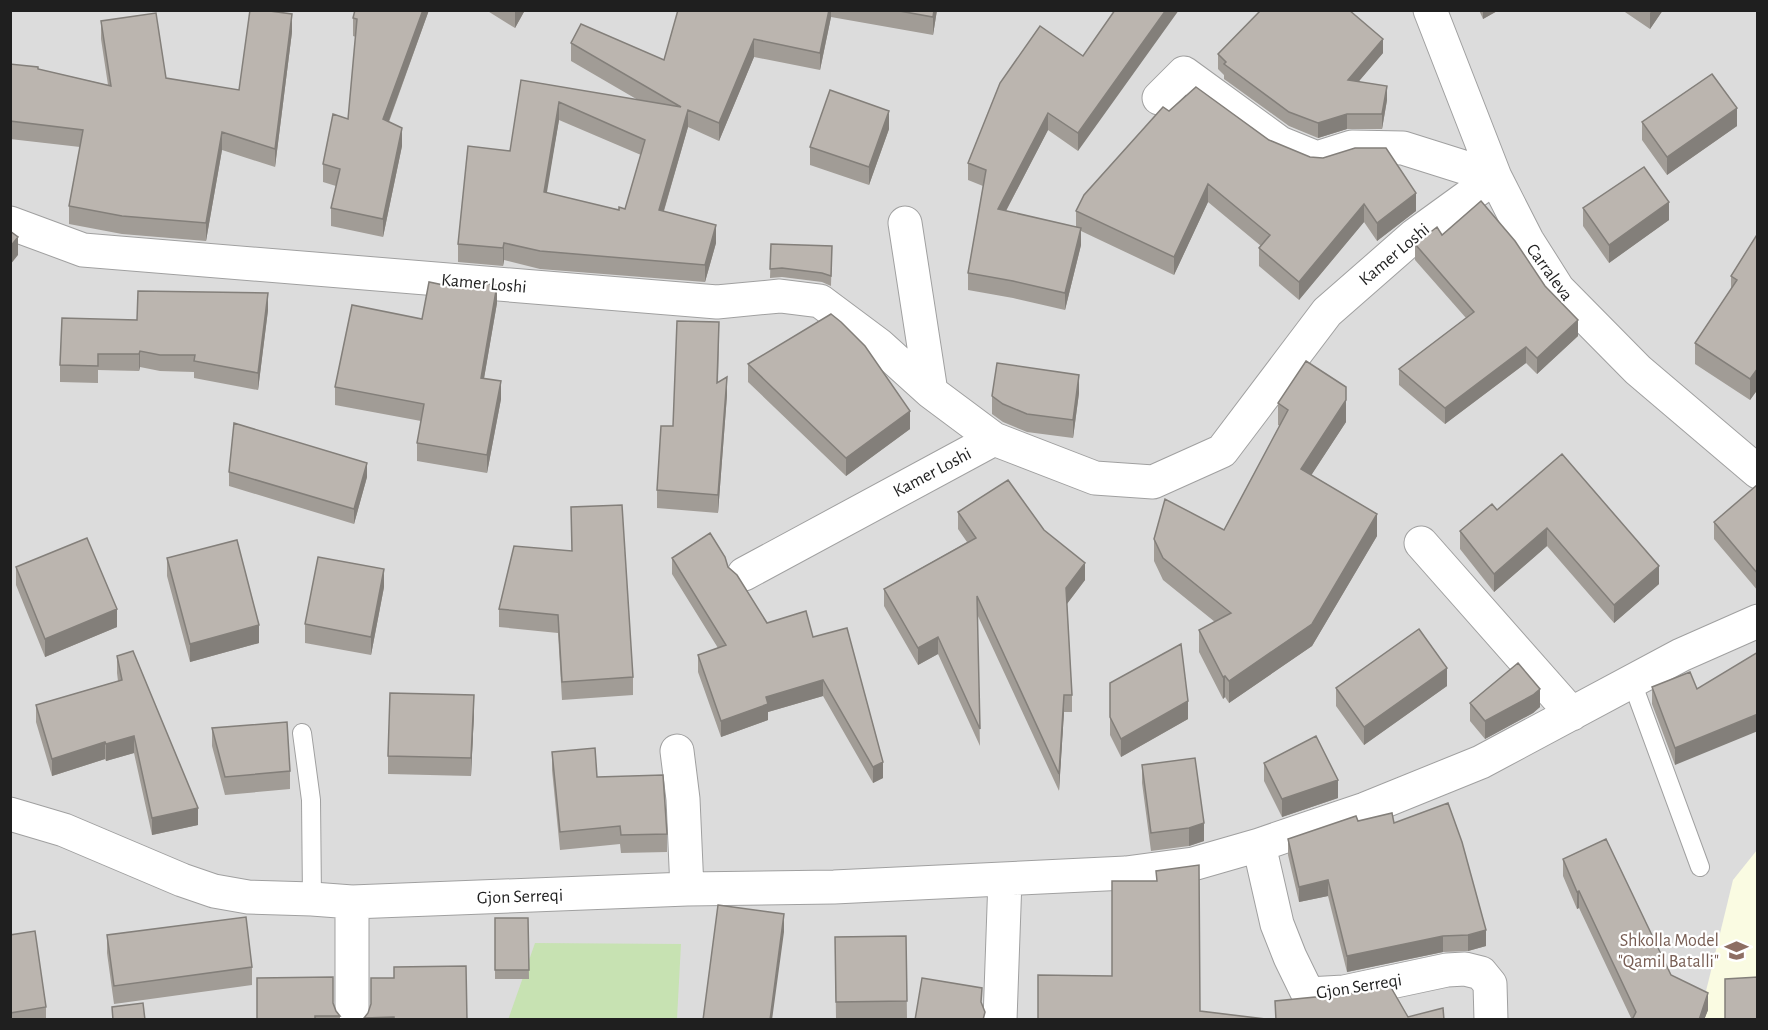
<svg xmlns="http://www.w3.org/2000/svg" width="1768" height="1030" viewBox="0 0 1768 1030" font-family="'Alegreya Sans',sans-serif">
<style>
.residential{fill:#dcdcdc}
.education{fill:#fafbe2}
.grass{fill:#c7e2b2}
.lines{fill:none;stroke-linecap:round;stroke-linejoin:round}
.service-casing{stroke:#a0a0a0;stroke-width:20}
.minor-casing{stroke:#a0a0a0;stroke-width:35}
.service{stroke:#fff;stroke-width:18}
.minor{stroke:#fff;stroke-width:33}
.wall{fill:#a19c96;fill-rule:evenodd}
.shaded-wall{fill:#837f7a}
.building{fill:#bbb5af;stroke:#837f7a;stroke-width:1.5;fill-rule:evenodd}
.labels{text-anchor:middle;stroke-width:4.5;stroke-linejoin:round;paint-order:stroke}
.street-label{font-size:18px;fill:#1f1f1f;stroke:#fff}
.education-label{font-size:18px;fill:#785e54;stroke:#fff;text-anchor:end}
</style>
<rect width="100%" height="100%" fill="#eeece6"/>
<path class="residential" d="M11,11H1757V1019H11Z"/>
<path class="education" d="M1757,850V1019L1699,1020L1733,880Z"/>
<path class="grass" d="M535,943L681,944L677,1019L508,1020Z"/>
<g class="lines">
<defs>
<path id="service" d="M1632,682L1700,867
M302,733L311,800L312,899"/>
<path id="minor" d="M1430,10L1495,177L1527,240L1558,289L1638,370L1758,472
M1159,98L1184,73L1280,143L1317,158L1352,147L1403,148L1495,177
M10,223L83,250L717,302L780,296L820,301L879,345L931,392L994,439L1095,478L1153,482L1222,451L1327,312L1415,235L1495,177
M905,223L931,392
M1421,543L1572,714
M744,574L994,439
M677,751L683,799L687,889
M10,814L64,830L182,880L214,891L248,897L312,899L352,902L687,889L834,887L1126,873L1193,864L1259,845L1365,809L1481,762L1681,655L1758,621
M1259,845L1277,924L1290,957L1308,994L1344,992L1447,970L1465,969L1481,973L1490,984L1491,1020
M352,902V1020
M1000,1020L1005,879"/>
</defs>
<use href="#service" class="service-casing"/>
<use href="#minor" class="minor-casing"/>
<use href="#service" class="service"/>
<use href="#minor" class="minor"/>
</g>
<path class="wall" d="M355,10H429L389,122L402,146L383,237L331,226V208L336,186L323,182V164L348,119L356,37L353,36V18Z
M486,10H525L515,28Z
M678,10H937L933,35L831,17L820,70L754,57L719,141L688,127L664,211L716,243L705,282L540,269L504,260L503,266L458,262V244L510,151L521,80L638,100L571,61V43L664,60ZM559,120L641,155L625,209L619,210L546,193Z
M1479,10H1499L1483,19Z
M1622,10H1663L1650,29Z
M101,21L166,78L239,90L292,32L275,167L222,150L206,241L122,234L69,224V206L80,147L10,139V64L38,69L108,85L101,39Z
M1383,53L1359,81L1387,100L1382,129H1347L1318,138L1289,126L1224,79V75L1218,69V54Z
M1083,56L1078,151L1048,130L1006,211L1076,227V211L1169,111L1269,140L1416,211L1377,241L1364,222L1299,300L1259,266V248L1261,246L1208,202L1174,275L1081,231V245L1065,310L1013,298L968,290V273L983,186L968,180V163Z
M1642,122L1737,126L1667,175L1642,140Z
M889,129L869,185L810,165V147Z
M1583,208L1669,220L1609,263L1583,226Z
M1758,233V389L1750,400L1695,364V343L1731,289V276Z
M1442,235L1545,286L1578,336L1537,374L1526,363L1445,424L1399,385V369L1466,318L1415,260V244Z
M771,244L832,246L831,286L822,282L782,277L770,278Z
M497,303L484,378L501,399L487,473L417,461V443L421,421L335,405V387L422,319Z
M268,310L258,390L194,378V372L160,371L140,367L139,371L98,370V383L60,382V365L137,320Z
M719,340L718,383L727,395L718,513L657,508V490L673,426Z
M748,364L910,429L846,476L748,382Z
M1079,393L1073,438L1027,432L1003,422L992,414V396Z
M1278,403L1346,422L1311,475L1377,536L1312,646L1229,703L1225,697L1223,699L1199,652V630L1215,622L1163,580L1154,561V539L1224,530L1280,426L1278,425Z
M1562,454L1659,584L1614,623L1547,546L1494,592L1460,549V531L1497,510Z
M229,472L367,477L354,524L229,486Z
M1758,485V591L1714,539V522Z
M571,507L633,677V695L562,700L558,633L499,627V609L572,551Z
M958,512L1044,530L1085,580L1067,604L1072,695V712H1064L1059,791L977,614L980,746L938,654L918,665L884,606V589L967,542L958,529Z
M167,558L259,643L190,662L167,576Z
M672,558L728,567L767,623L813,637L883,778L873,783L823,696L768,712V720L721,737L698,672V655L718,648L672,574Z
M16,567L117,627L45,657L16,585Z
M384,587L371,655L305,643V624Z
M117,656L198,825L152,835L134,753L106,761L105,759L52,776L36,722V705L118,681L117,673Z
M1110,683L1188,719L1121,757L1110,735Z
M1447,686L1364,745L1336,706V688Z
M1652,687L1697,689L1675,765L1652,704Z
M1470,703L1540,707L1533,713L1485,739L1470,721Z
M474,713L471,776L388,774V756Z
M212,728L290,771V789L225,795L212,746Z
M552,752L597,777L667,834V852L621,853L620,844L560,850L552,770Z
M1264,763L1338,798L1282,817L1264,781Z
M1142,765L1204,841L1189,846L1151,851L1142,783Z
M1358,821L1394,823L1486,946L1468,951L1443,952L1347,972L1328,896L1299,902L1288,855V839Z
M1563,859L1671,975L1708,1010L1704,1020H1632L1579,908L1577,909L1563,876Z
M495,918H528L529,979H495Z
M10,935L46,1007V1020H10Z
M107,935L252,967V985L114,1004L107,953Z
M906,936L907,1019L836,1020L835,937Z
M333,1003L336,1011L340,1016V1020H257Z
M368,1013L467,1020H364V1018Z"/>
<path class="shaded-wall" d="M423,10H429L383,137V119Z
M515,10H525L515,28Z
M829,10H831V17L820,70V53Z
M934,10H937L933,35V17Z
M1166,10H1179L1078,151V133Z
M1483,10H1499L1483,19Z
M1652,10H1663L1650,29V13Z
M292,14V32L275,167V149Z
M754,39V57L719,141V123Z
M1383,39V53L1348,94V80Z
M1387,86V100L1382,129V114Z
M559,102V120L544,210V192Z
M1737,108V126L1667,175V157Z
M688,110V127L659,227V210Z
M889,111V129L869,185V167Z
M1048,113V130L998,226V209Z
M1347,114V129L1318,138V123Z
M402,128V146L383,237V219Z
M222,132V150L206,241V223Z
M1208,184V202L1174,275V257Z
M1416,193V211L1377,241V223Z
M1669,202V220L1609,263V245Z
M1364,204V222L1299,300V282Z
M716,225V243L705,282V265Z
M1081,228V245L1065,310V293Z
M18,237V255L10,265V247Z
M504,243V260L503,266V248Z
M497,285V303L481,396V378Z
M268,293V310L258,390V373Z
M1578,320V336L1537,374V358Z
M1526,347V363L1445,424V408Z
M140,351V367L139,371V354Z
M1758,368V389L1750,400V379Z
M1079,375V393L1073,438V420Z
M727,377V395L718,513V495Z
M501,381V399L487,473V455Z
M1346,400V422L1301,491V469Z
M910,411V429L846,476V458Z
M367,463V477L354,524V509Z
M1377,514V536L1312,646L1229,703V681Z
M1547,528V546L1494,592V574Z
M1085,563V580L1066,605V588Z
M1659,566V584L1614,623V605Z
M384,569V587L371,655V637Z
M117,609V627L45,657V639Z
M259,625V643L190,662V644Z
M938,637V654L918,665V648Z
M1447,668V686L1364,745V727Z
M1225,676V697L1223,699V677Z
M823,680V696L768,712V720L721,737V721L766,697Z
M1540,689V707L1533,713L1485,739V721Z
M474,695V713L471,776V758Z
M1064,695V712L1059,791V774Z
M1188,701V719L1121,757V739Z
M1758,714V731L1675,765V748Z
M134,736V753L106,761V744Z
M105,742V759L52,776V759Z
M883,762V778L873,783V767Z
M1338,780V798L1282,817V799Z
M198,808V825L152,835V818Z
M1204,823V841L1189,846V828Z
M1328,880V896L1299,902V887Z
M1579,891V908L1577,909V892Z
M784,914V932L772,1020H770Z
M1486,930V946L1468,951V935Z
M1443,936V952L1347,972V956Z
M1708,993V1010L1704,1020H1699Z"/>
<path class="building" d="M250,10H262L292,14L275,149L222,132L206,223L122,216L69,206L83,130L10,121V64L38,67V69L111,86L101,21L156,13L166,78L239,90Z
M355,10H423L383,119L402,128L383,219L331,208L340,169L323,164L333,114L348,119L357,19L353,18Z
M678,10H829L820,53L754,39L719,123L688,110L659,210L716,225L705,265L540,251L504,243L503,248L458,244L468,146L510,151L521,80L681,107L571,43L581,24L664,60ZM559,102L645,140L625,209L619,207V210L544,192Z
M894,10H934L933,17Z
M1115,10H1166L1078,133L1048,113L998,209L1081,228L1065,293L1013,281L968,273L986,170L968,163L1000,83L1040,26L1083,56Z
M1261,10H1349L1383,39L1348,80L1387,86L1382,114H1347L1318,123L1289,112L1224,64L1226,62L1218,54Z
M1712,74L1737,108L1667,157L1642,122Z
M1196,87L1269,140L1310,157L1323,158L1355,148H1386L1416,193L1377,223L1364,204L1299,282L1259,248L1270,235L1208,184L1174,257L1076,211L1084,195L1163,107L1169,111Z
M830,90L889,111L869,167L810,147Z
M1644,167L1669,202L1609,245L1583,208Z
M1481,201L1515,241L1545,286L1578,320L1537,358L1526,347L1445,408L1399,369L1474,312L1415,244L1437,227L1442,235Z
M10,231L18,237L10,247Z
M1758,233V368L1750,379L1695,343L1737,280L1731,276Z
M771,244L832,246L831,276L822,273L782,268L770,269Z
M454,281L497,285L481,378L501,381L487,455L417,443L424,404L335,387L352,305L422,319L429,282L453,287Z
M138,291L268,293L258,373L194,361L195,355H160L140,351L139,354H98V366L60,365L62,318L137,320Z
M831,314L841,322L865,346L910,411L846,458L748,364Z
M677,321L719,322L717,383L727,377L718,495L657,490L661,426H673Z
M1306,361L1346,387V400L1301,469L1377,514L1312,624L1229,681L1225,676L1223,677L1199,630L1231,613L1163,558L1154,539L1165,499L1224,530L1288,410L1278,403Z
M997,363L1079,375L1073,420L1027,414L1003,404L992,396Z
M234,423L367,463L354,509L229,472Z
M1562,454L1659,566L1614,605L1547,528L1494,574L1460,531L1492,504L1497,510Z
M1008,480L1044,530L1085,563L1066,588L1072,695H1064L1059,774L977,596L980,729L938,637L918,648L884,589L976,538L958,512Z
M1757,485H1758V574L1714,522Z
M622,505L633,677L562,682L558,615L499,609L514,546L572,551L571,507Z
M710,533L725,557L728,567L737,575L767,623L806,611L813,637L847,628L883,762L873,767L823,680L766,697L768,704L721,721L698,655L726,645L672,558Z
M87,538L117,609L45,639L16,567Z
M237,540L259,625L190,644L167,558Z
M318,557L384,569L371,637L305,624Z
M1419,629L1447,668L1364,727L1336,688Z
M1181,644L1188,701L1121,739L1110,717V683Z
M133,651L198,808L152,818L134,736L106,744L105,742L52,759L36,705L122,680L117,656Z
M1758,652V714L1675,748L1652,687L1690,672L1697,689Z
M1518,663L1540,689L1533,695L1485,721L1470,703Z
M390,693L474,695L471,758L388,756Z
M287,722L290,771L225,777L212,728Z
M1316,736L1338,780L1282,799L1264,763Z
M595,748L597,777L663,775L667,834L621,835L620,826L560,832L552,752Z
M1195,758L1204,823L1189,828L1151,833L1142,765Z
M1448,803L1462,842L1486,930L1468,935L1443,936L1347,956L1328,880L1299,887L1288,839L1356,816L1358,821L1392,813L1394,823Z
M1606,839L1671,975L1708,993L1699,1020H1632L1636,1012L1579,891L1577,892L1563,859Z
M1199,865L1200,1011L1274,1020H1038V975L1112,976V881H1157L1156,871Z
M718,905L784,914L770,1020H703Z
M246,917L252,967L114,986L107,935Z
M495,918H528L529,970H495Z
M35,931L46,1007L10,1013V935Z
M906,936L907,1001L836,1002L835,937Z
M466,966L467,1020H394V1017L364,1018L368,1013L371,1004V978H394V967Z
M333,977V1003L336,1011L340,1016H315V1020H257V978Z
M1758,977V1020H1725V979Z
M922,978L982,988L981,1002L985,1012L983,1020H915Z
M1389,984L1408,1017L1443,1008L1444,1020H1276L1275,1001L1356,993V991Z
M143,1003L145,1020H113L112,1007Z"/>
<defs>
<symbol id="school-bare" viewBox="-9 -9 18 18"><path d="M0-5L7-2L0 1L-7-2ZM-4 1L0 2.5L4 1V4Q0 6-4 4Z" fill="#8d6e63" stroke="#fff" stroke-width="2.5" paint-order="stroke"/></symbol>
</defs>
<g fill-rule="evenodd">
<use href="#school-bare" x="1720" y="934" width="33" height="33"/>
</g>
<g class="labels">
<g class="street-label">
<text transform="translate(1394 254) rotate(-40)" y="6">Kamer Loshi</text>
<text transform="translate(1550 272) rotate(54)" y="6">Carraleva</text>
<text transform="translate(484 283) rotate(5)" y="6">Kamer Loshi</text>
<text transform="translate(932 472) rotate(-28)" y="6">Kamer Loshi</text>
<text transform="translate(520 896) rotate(-2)" y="6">Gjon Serreqi</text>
<text transform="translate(1359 986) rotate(-9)" y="6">Gjon Serreqi</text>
</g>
<g class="education-label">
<text x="1719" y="946">Shkolla Model<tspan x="1719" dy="21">"Qamil Batalli"</tspan></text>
</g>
</g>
<rect width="1768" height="1030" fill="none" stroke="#1f1f1f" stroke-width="24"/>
</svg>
